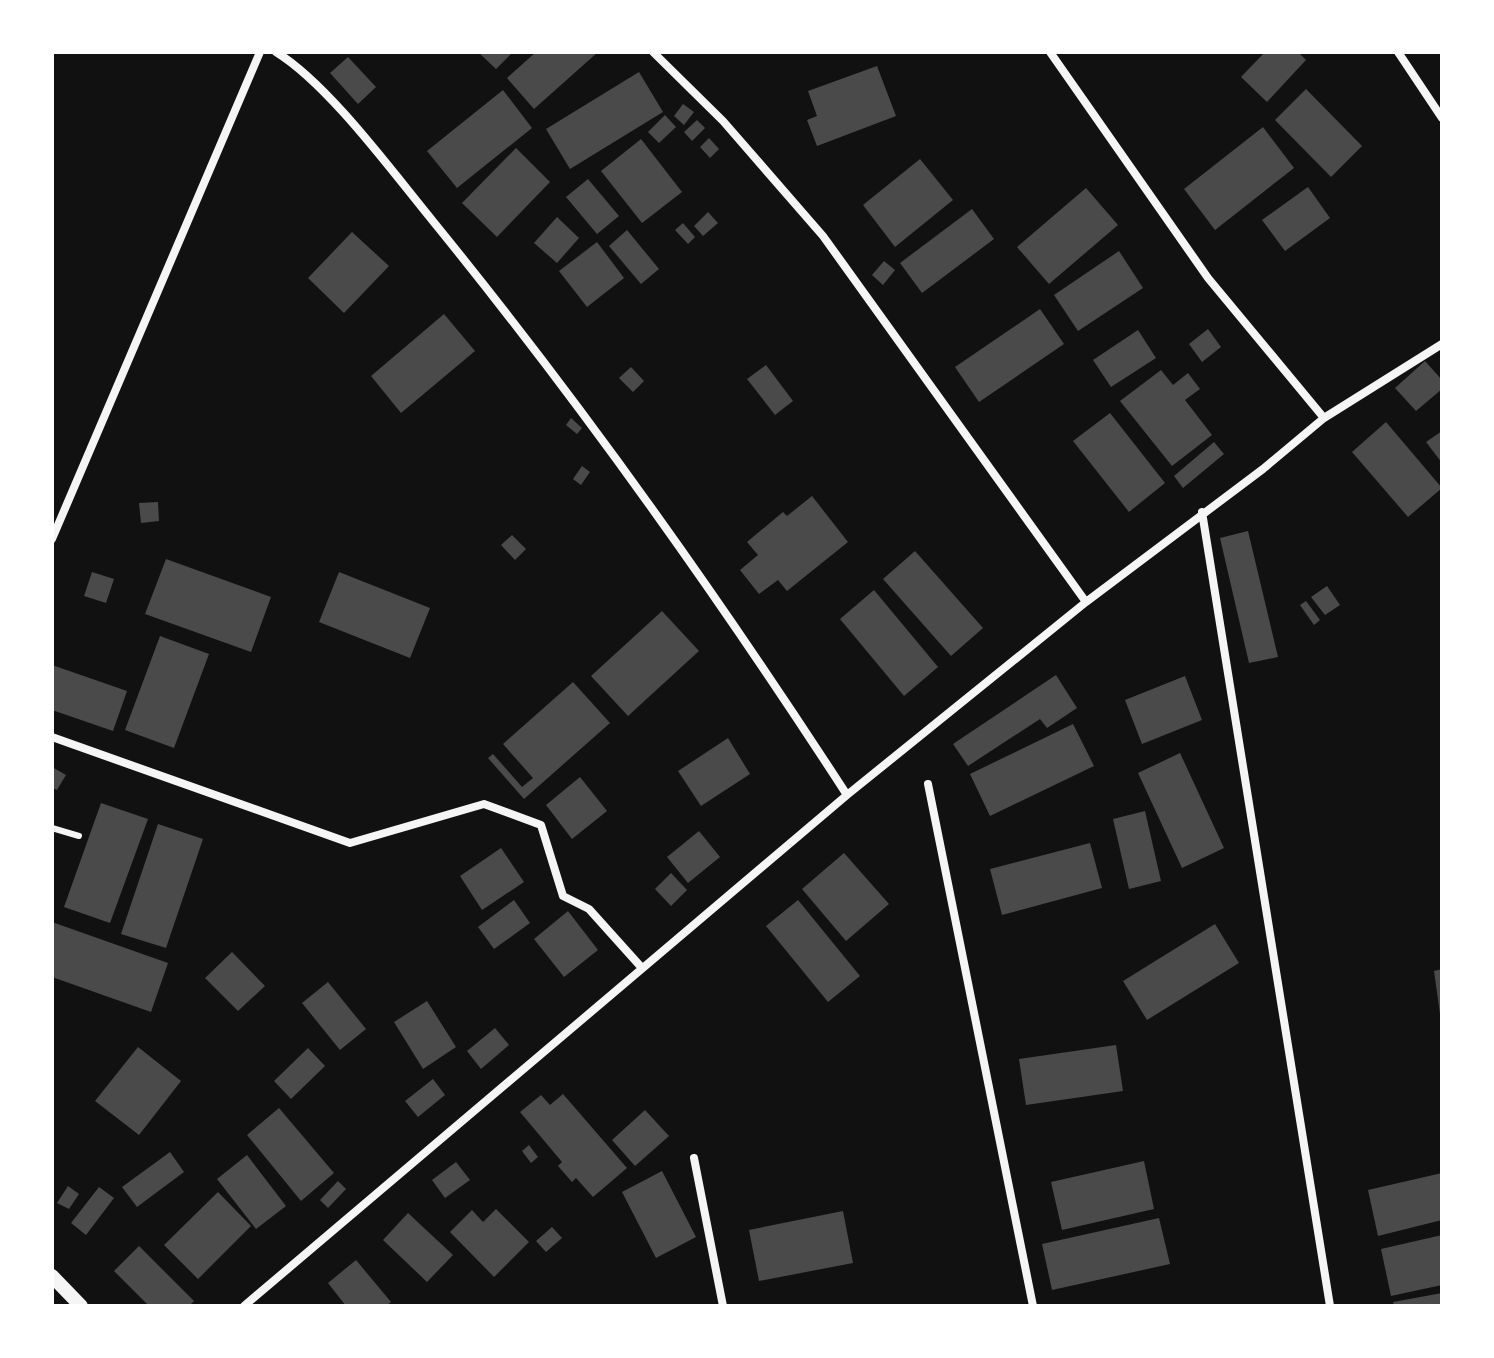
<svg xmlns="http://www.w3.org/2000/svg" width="1494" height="1358" viewBox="0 0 1494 1358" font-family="'Golos Text',sans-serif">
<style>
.building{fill:#4a4a4a}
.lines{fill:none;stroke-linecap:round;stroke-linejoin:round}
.service{stroke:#f5f5f5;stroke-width:6}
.minor{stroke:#f5f5f5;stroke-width:8}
.tertiary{stroke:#f5f5f5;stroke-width:14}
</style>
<rect width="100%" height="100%" fill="#111"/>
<path class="building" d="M478,52H513L496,69Z
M536,52H598L534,109L507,78Z
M1265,52H1298L1306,60L1267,102L1241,77Z
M348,57L376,87L358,104L330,73Z
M877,66L896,116L817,146L807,120L817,116L808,91Z
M639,72L663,112L570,169L546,129Z
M1306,89L1362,146L1331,177L1275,120Z
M503,90L532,128L457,188L427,151Z
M683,104L694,112L684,125L674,116Z
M665,115L676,127L659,143L648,132Z
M697,120L705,128L692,141L684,132Z
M1263,127L1294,168L1215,230L1184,189Z
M709,138L719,149L710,158L700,147Z
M641,139L682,192L642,223L601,171Z
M516,148L550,182L497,237L462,203Z
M920,159L953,200L895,247L863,205Z
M588,179L619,216L597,234L566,197Z
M1308,187L1330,218L1285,251L1262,220Z
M1086,188L1118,225L1049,284L1017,247Z
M972,209L994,239L922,293L900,263Z
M708,212L718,223L703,236L694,226Z
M557,217L579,238L557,263L534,243Z
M683,223L695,237L688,244L675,230Z
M627,230L659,269L641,284L609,246Z
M352,232L389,266L344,313L308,278Z
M597,242L624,278L587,307L559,271Z
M1119,251L1143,288L1078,331L1054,295Z
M884,261L895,270L883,285L872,275Z
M1040,309L1064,344L979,402L955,367Z
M444,314L475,351L401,413L371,376Z
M1208,329L1221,347L1202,362L1189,344Z
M1138,330L1156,358L1111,387L1093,360Z
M1425,361L1442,380V389L1416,411L1395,388Z
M766,365L793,401L775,415L747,379Z
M631,367L644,381L633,392L619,378Z
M1161,370L1173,385L1188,373L1200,389L1185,400L1212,435L1172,466L1120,401Z
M1110,413L1165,483L1129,512L1073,441Z
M571,418L582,428L577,434L566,425Z
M1386,422L1442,488L1408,517L1352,452Z
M1442,431V463L1426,442Z
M1214,442L1224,454L1183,488L1174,476Z
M582,466L590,472L581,485L573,479Z
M812,496L848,542L787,591L778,580L759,594L740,570L758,555L747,542L783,512L787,516Z
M158,502L159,521L141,523L139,503Z
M1248,531L1278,657L1249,663L1220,538Z
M512,535L526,549L515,560L501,545Z
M915,551L983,628L951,656L883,579Z
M166,559L271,597L251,652L145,614Z
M92,572L114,579L106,603L84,596Z
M339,572L430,608L410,658L319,622Z
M1327,586L1340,605L1325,615L1311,597Z
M874,590L938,667L904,696L840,619Z
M1306,601L1320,620L1314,625L1300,605Z
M662,611L699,651L628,716L591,676Z
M160,636L209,654L174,748L125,730Z
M52,665L127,691L113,731L52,710Z
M1056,675L1077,708L1047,728L1040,719L968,766L953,744Z
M1185,676L1202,720L1142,744L1125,700Z
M573,682L610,723L524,799L488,758L493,754L522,787L533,778L503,744Z
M1073,724L1094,766L990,816L970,774Z
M728,738L750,774L701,806L678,771Z
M1180,753L1224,848L1182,868L1138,773Z
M52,767L66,775L57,790L52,788Z
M580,777L607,811L572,839L546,805Z
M101,803L148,819L110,923L64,907Z
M1145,811L1161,881L1129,889L1113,819Z
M158,824L203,839L166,948L121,934Z
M699,831L720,857L688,883L667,857Z
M1090,843L1102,888L1002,915L990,869Z
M501,848L524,882L482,910L460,876Z
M844,853L889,904L846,941L802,889Z
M671,873L687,890L671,906L655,889Z
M514,900L530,923L494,949L478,927Z
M798,900L860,976L828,1002L766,926Z
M568,911L598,950L564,977L534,939Z
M52,922L168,963L151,1012L52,977Z
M1215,924L1239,963L1147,1020L1123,981Z
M232,952L265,986L238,1011L205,978Z
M1442,969V1013L1440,1014L1434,971Z
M328,982L366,1029L340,1050L302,1003Z
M427,1001L456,1047L423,1069L394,1022Z
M495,1028L509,1045L481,1069L467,1051Z
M1116,1045L1123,1091L1026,1105L1019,1059Z
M138,1047L181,1081L139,1135L95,1101Z
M308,1048L325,1066L291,1099L274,1081Z
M433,1079L445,1095L418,1117L405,1101Z
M563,1094L627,1168L593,1197L576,1178L572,1182L558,1166L562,1162L520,1112L541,1095L550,1105Z
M279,1108L334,1173L301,1201L247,1135Z
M645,1110L669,1136L635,1166L612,1140Z
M529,1145L538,1157L531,1163L522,1151Z
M170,1152L184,1172L137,1207L122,1187Z
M247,1155L286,1206L256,1229L217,1179Z
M1144,1161L1154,1209L1062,1230L1051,1182Z
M456,1162L470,1180L445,1198L432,1180Z
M662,1171L696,1237L656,1258L622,1192Z
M1442,1173V1220L1378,1236L1368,1190Z
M338,1181L346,1189L328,1208L320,1200Z
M68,1186L79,1194L69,1209L57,1203Z
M99,1187L114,1198L86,1235L71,1223Z
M218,1192L251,1226L198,1279L164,1245Z
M496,1209L529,1242L494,1277L450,1232L472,1210L483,1222Z
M843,1211L853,1263L759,1281L749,1230Z
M408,1213L453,1255L427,1282L383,1240Z
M1159,1218L1170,1264L1052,1290L1042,1244Z
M552,1227L562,1238L546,1252L536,1241Z
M1442,1235V1285L1391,1296L1381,1249Z
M139,1246L194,1301L189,1306H149L114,1271Z
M356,1260L391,1302L386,1306H346L328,1283Z
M1442,1293V1306H1394L1393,1302Z"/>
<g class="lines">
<path class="service" d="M52,828L79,836"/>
<path class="minor" d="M276,52C328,84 391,170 432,220C581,403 718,596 847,795
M653,52L723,121L823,236L1086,602
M1050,52L1208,278L1324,418
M1398,52L1442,118
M1202,512L1330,1306
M52,539L260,52
M52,737L350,843L484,804L541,825L563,896L589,909L642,968
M928,784L1033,1306
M694,1158L723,1306
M244,1306L847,795L1086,602L1263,469L1324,418L1442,344"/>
<path class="tertiary" d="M52,1276L81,1306"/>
</g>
<rect width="1494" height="1358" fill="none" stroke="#ffffff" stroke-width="108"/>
</svg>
